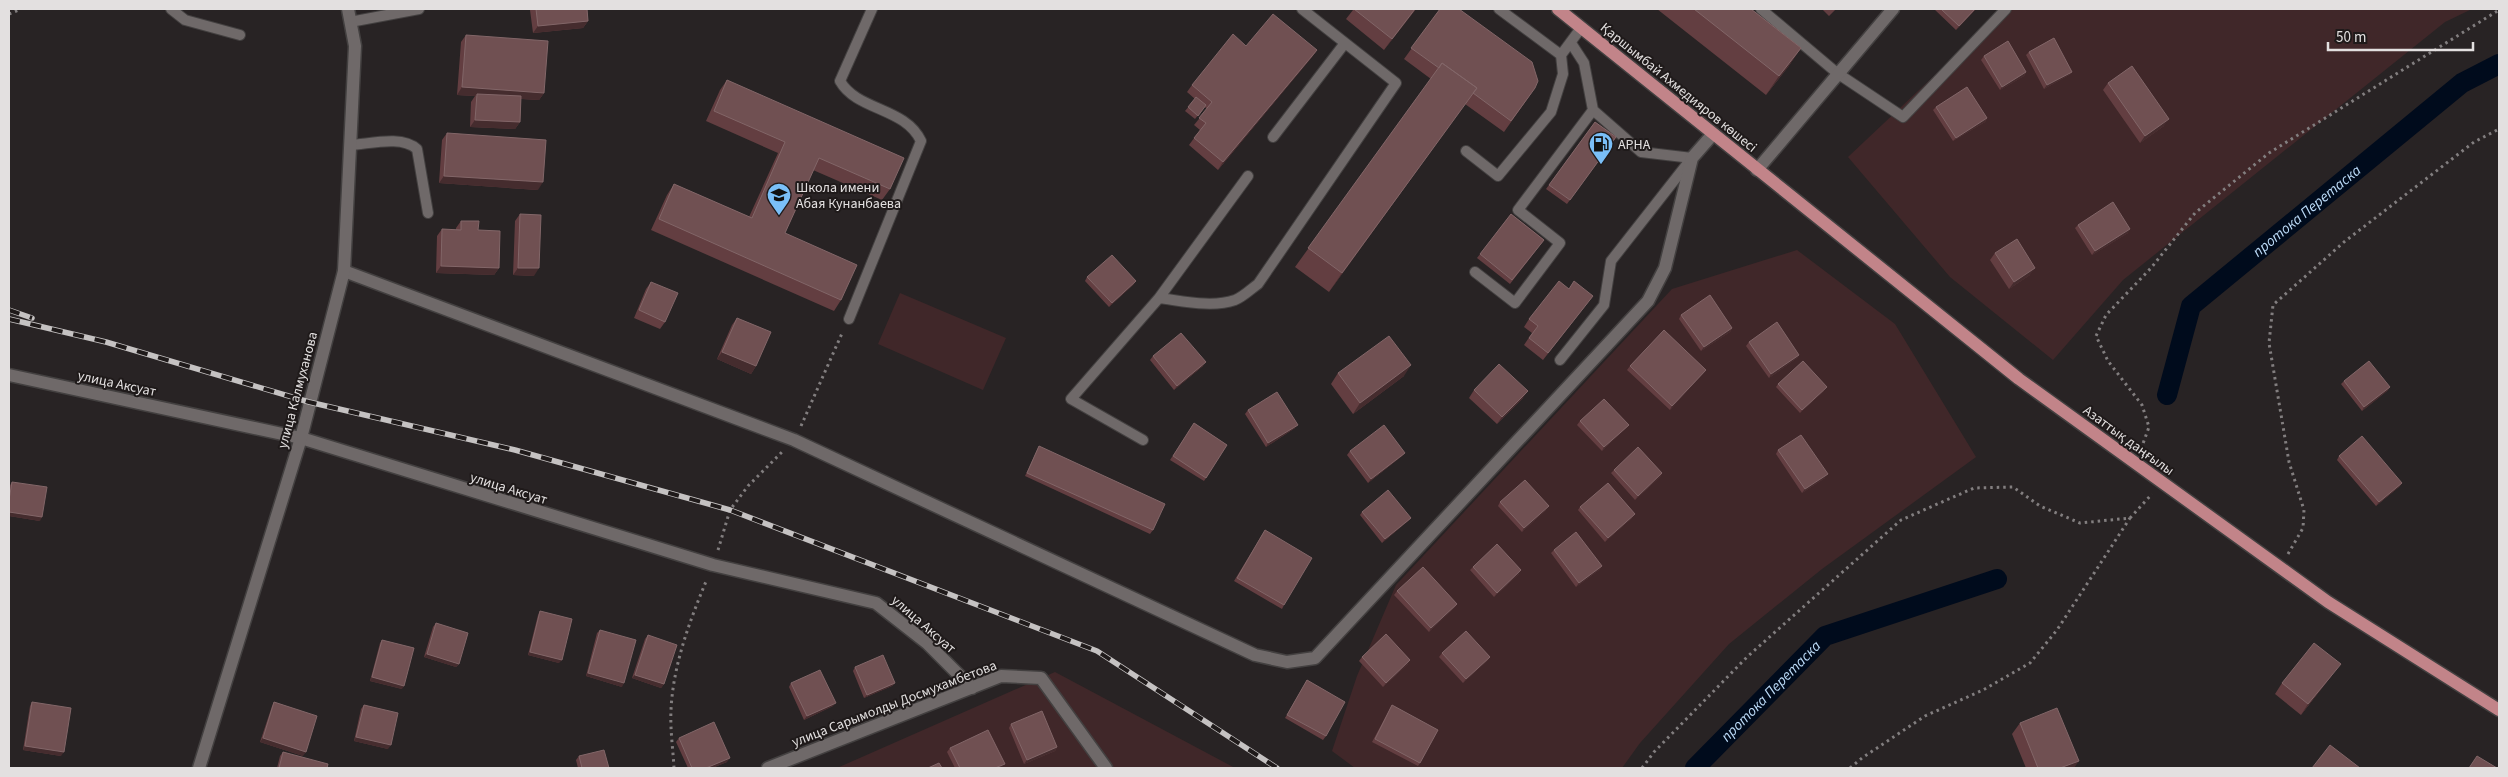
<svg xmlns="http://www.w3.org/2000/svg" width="2508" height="777" viewBox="0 0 2508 777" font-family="'Source Sans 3',sans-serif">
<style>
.garden{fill:#402729}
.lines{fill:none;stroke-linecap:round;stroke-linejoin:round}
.canal{stroke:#000b1c;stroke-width:20}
.service-casing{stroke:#434040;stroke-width:12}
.minor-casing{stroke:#434040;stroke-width:15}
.tertiary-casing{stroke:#434040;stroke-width:15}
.primary-casing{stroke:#434040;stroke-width:15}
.path{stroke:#827e7f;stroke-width:3;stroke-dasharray:2.5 4;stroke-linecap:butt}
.service{stroke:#6f6969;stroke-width:10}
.minor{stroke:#6f6969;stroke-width:12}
.tertiary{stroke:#6f6969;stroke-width:12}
.primary{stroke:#c28489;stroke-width:12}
.rail-casing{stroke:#c5c2c2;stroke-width:5.5}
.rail{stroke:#1f1a1a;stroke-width:4;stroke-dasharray:11;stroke-linecap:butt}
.wall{fill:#633e41}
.shaded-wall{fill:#452c2e}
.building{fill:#705052;stroke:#826668}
.labels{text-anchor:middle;stroke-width:4;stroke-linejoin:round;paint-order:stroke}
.street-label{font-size:14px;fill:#e3e0e0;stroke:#1f1a1a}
.poi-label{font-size:14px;fill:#e3e0e0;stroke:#1f1a1a;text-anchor:start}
.water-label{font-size:15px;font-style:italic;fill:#bbdbf8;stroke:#1f1a1a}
</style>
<rect width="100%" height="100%" fill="#282324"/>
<path class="garden" d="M2005,9H2472L2445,22L2123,280L2053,360L1950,277L1848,157Z
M1797,250L1895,324L1976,457L1822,569L1729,644L1640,743L1622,768H1355L1332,751L1357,676L1396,585L1672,289Z
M900,293L1006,338L983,390L878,344Z
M1055,672L1235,768H837Z"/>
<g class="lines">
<g class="canal">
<path id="s1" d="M2167,395L2191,306L2462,83L2499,64"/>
<path id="s2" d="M1695,768L1825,636L1997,579"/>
</g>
<defs>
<path id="service" d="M171,9L185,20L240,35
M1499,9L1561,55L1581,28
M1761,9L1837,73L1903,117L2006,9
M350,22L419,9
M1571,43L1584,63L1593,110L1641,152L1692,158
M1273,137L1345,43
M350,145C370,144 401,135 417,149L428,213
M1466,151L1498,176L1551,112L1563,74L1561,55
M1475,272L1515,303L1560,243L1518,210L1593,110
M1159,298L1248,176
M849,319L921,141C905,107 857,111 840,81L872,9
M1560,360L1604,305L1611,261L1691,159
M1143,440L1071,399L1159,298C1183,301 1212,308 1235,300C1243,297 1251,289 1258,284L1396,83L1302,9"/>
<path id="minor" d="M1757,170L1893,9
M344,271L794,440L1255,655L1287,662L1315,658L1648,301L1665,268L1692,158L1713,134
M9,375L301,438L713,565L876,603L927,643L972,688
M768,768L1001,676L1041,678L1106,768"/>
<path id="tertiary" d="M199,768L301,438L344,271L355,46L348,9"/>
<path id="primary" d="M1558,9L2019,379L2328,602L2499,710"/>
</defs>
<use href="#service" class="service-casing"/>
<use href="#minor" class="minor-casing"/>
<use href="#tertiary" class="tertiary-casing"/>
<use href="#primary" class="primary-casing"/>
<path class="path" d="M9,14L21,9
M801,426L843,331
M2141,449L2149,427L2142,405L2108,361L2096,336L2106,315L2151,268L2195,213L2269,153L2499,10
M718,550L730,510L748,486L783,451
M2288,554L2303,528L2304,510L2289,462L2269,343L2273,305L2344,242L2474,142L2499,129
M674,768C673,749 670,729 671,710C673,665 690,620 707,579
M1642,768L1654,752L1747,657L1901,520L1974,488L2013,487L2040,506L2080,523L2130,518L2152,494
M1850,768L1862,758L1925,716L1983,690L2030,663L2057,630L2130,518"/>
<use href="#service" class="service"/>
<use href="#minor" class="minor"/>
<use href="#tertiary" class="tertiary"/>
<use href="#primary" class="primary"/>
<defs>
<path id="rail" d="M9,310L32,318
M9,319L106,342L309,402L515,450L730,510L1097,651L1277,768"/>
</defs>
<use href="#rail" class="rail-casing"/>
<use href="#rail" class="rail"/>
</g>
<path class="wall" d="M531,9H587L588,21L583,28L533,33L530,10Z
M1351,9H1416L1384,50L1346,19L1353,10Z
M1440,9L1535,88L1504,132L1465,104L1329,292L1295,267L1431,79L1404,59Z
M1657,9H1751L1801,48L1788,67L1766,95Z
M1822,9H1836L1829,16Z
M1934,9H1976L1956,30Z
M466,35L544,93L539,100L521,99L520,122L515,129L470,127L471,102L475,96L457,95L461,42Z
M1246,46L1317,50L1312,57L1218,170L1189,145L1200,130L1194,125L1207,109L1205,107L1195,119L1185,111L1195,99L1187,92L1192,85Z
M2029,52L2072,72L2069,75L2044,89L2026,55Z
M1984,56L2026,72L2024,76L2000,90L1981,60Z
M727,80L890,189L882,200L813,170L785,233L841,300L834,311L651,230L667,195L674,184L749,217L778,153L706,121L720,90Z
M2108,83L2164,126L2140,143L2103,90Z
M1936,107L1987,118L1985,122L1953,141L1933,110Z
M1595,122L1616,137L1567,204L1546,189Z
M447,133L538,190L439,183L442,140Z
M520,214L534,276L513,275L515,221Z
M1511,214L1544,240L1510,284L1477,258Z
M461,221L478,230L499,268L494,275L436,273L437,236L442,229L456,230V228Z
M2078,225L2128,233L2092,255L2075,228Z
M1995,253L2030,275L2009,289L1990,260Z
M1087,277L1136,281L1133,285L1109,307L1085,281Z
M651,282L665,322L660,329L634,318L646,289Z
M1569,289L1593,296L1543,360L1524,345L1532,333L1524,327L1529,319Z
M1681,315L1732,328L1730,332L1701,351L1679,319Z
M737,318L756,366L751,374L717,359L732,325Z
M1749,342L1799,355L1797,358L1769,378L1746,346Z
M1153,356L1203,366L1174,390L1150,360Z
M1630,366L1706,370L1670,410L1627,370Z
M1338,373L1404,376L1353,414L1331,384Z
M2344,381L2390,387L2387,391L2362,411L2341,384Z
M1778,384L1824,391L1800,413L1776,387Z
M1474,390L1523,398L1497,424L1469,398Z
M1248,410L1295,428L1266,447L1245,414Z
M1580,421L1629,425L1626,428L1602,451L1577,425Z
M1194,423L1227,445L1204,481L1170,460Z
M1039,446L1153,530L1150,534L1025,476L1037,450Z
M1778,450L1825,478L1802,493L1776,454Z
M1350,451L1405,453L1402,456L1368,483L1347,455Z
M2339,456L2402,483L2399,487L2376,506L2337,460Z
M1614,470L1662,473L1660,477L1635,500L1611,473Z
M12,482L40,521L9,516V487Z
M1500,502L1546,510L1522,532L1498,506Z
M1580,507L1632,518L1605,542L1578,510Z
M1362,512L1411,518L1408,521L1382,543L1360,515Z
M1265,530L1284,605L1282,609L1234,581Z
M1554,550L1602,566L1599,570L1576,587L1551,553Z
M1473,567L1519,574L1494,597L1470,570Z
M1397,591L1457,604L1455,607L1429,632L1394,595Z
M540,611L559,663L528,655L538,615Z
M436,623L459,664L456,667L424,657L433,627Z
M600,630L622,687L586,676L597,633Z
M648,635L664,684L661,688L632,678L645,639Z
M382,640L402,689L370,681L380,643Z
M1442,653L1490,657L1487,661L1463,683L1439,657Z
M1362,657L1408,664L1383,687L1359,661Z
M855,667L895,683L892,686L864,698L853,671Z
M2333,674L2301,715L2275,694L2282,683Z
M1307,680L1326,736L1323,740L1285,718Z
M791,683L833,706L804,720L789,687Z
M32,702L61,756L23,750L30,706Z
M274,702L303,756L260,742L272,706Z
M364,705L388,749L354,741L361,709Z
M1392,705L1420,763L1418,766L1372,742Z
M2020,723L2074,768H2026L2012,734Z
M1011,724L1057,747L1055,751L1024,764L1009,728Z
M679,738L727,762L712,768H688L676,742Z
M950,748L1002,767L1000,768H955L947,752Z
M283,752L327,768H277L280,756Z
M579,756L609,768H578L576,760Z"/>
<path class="shaded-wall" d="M1415,9H1416L1384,50L1392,39Z
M1975,9H1976L1956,30L1959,26Z
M588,21L583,28L533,33L538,26Z
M1801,48L1788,67L1766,95L1779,76Z
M1317,50L1312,57L1218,170L1223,162Z
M2026,72L2024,76L2000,90L2002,87Z
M2072,72L2069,75L2044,89L2047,85Z
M462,87L544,93L539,100L476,96L477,94L475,96L457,95Z
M1477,88L1463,107L1329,292L1342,273Z
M1987,118L1985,122L1953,141L1956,138Z
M2169,119L2164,126L2140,143L2145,136Z
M475,120L520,122L515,129L470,127Z
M444,176L543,182L538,190L439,183Z
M2130,229L2128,233L2092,255L2095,251Z
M441,266L499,268L494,275L436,273Z
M518,268H539L534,276L513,275Z
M2035,268L2030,275L2009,289L2014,282Z
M1136,281L1133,285L1109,307L1112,303Z
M1732,328L1730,332L1701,351L1704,347Z
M722,352L756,366L751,374L717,359Z
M1799,355L1797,358L1769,378L1771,374Z
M1206,362L1203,366L1174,390L1177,386Z
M1411,365L1404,376L1353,414L1360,403Z
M1706,370L1704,373L1670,410L1672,406Z
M1827,387L1824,391L1800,413L1802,410Z
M2390,387L2387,391L2362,411L2364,407Z
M1528,391L1523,398L1497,424L1502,417Z
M1298,425L1295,428L1266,447L1268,443Z
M1629,425L1626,428L1602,451L1604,447Z
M1405,453L1402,456L1368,483L1371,479Z
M1662,473L1660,477L1635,500L1638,496Z
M1828,474L1825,478L1802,493L1805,489Z
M2402,483L2399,487L2376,506L2379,502Z
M1549,506L1546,510L1522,532L1524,528Z
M9,512L42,517L40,521L9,516Z
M1635,514L1632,518L1605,542L1608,538Z
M1411,518L1408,521L1382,543L1385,539Z
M1602,566L1599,570L1576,587L1579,583Z
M1521,570L1519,574L1494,597L1497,593Z
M1457,604L1455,607L1429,632L1431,628Z
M530,652L562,660L559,663L528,655Z
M427,654L459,664L456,667L424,657Z
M1490,657L1487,661L1463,683L1466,679Z
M1410,660L1408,664L1383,687L1386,683Z
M2341,664L2333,674L2301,715L2308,704Z
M588,673L624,683L622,687L586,676Z
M635,675L664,684L661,688L632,678Z
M372,677L404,686L402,689L370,681Z
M895,683L892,686L864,698L867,695Z
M836,703L833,706L804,720L807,716Z
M356,737L391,745L388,749L354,741Z
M263,738L306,752L303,756L260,742Z
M25,746L64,752L61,756L23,750Z
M1057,747L1055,751L1024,764L1027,760Z
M730,758L727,762L712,768H706Z
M2079,761L2074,768H2060Z
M1005,764L1002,767L1000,768H995Z"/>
<path class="building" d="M536,9H587L588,21L538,26Z
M1354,9H1415L1392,39Z
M1440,9H1459L1532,62L1538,81L1535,88L1511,121L1473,93L1477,88L1442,63L1439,68L1411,48Z
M1694,9H1751L1801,48L1779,76Z
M1941,9H1975L1959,26Z
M1273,14L1317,50L1223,162L1194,138L1206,123L1199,118L1212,102L1192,85L1233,34L1246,46Z
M466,35L548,41L544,93L462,87Z
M2054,38L2072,72L2047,85L2029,52Z
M2008,41L2026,72L2002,87L1984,56Z
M1442,63L1477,88L1342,273L1308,248Z
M2132,66L2169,119L2145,136L2108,83Z
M727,80L904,158L890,189L819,158L785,233L857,265L841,300L659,219L674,184L752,218L785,142L714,111Z
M1967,87L1987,118L1956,138L1936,107Z
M477,94L521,96L520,122L475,120Z
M1196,97L1206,105L1198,116L1188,107Z
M1595,122L1616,137L1570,200L1549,185Z
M447,133L546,140L543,182L444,176Z
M2113,202L2130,229L2095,251L2078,225Z
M520,214L541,215L539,268H518Z
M1511,214L1544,240L1512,280L1480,254Z
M461,221H479L478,230L500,231L499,268L441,266L442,229L461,230Z
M2017,239L2035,268L2014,282L1995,253Z
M1112,255L1136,281L1112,303L1087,277Z
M1559,281L1569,289L1574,281L1593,296L1548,353L1529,338L1538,326L1529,319Z
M651,282L678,293L665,322L639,310Z
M1710,295L1732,328L1704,347L1681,315Z
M737,318L771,332L756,366L722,352Z
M1777,322L1799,355L1771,374L1749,342Z
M1664,330L1706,370L1672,406L1630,366Z
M1181,333L1206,362L1177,386L1153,356Z
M1389,336L1411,365L1360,403L1338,373Z
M1803,361L1827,387L1802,410L1778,384Z
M2369,361L2390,387L2364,407L2344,381Z
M1499,364L1528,391L1502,417L1474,390Z
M1277,392L1298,425L1268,443L1248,410Z
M1604,399L1629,425L1604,447L1580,421Z
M1194,423L1227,445L1206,478L1173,456Z
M1384,425L1405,453L1371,479L1350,451Z
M1801,435L1828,474L1805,489L1778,450Z
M2362,436L2402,483L2379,502L2339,456Z
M1039,446L1165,504L1153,530L1027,473Z
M1638,447L1662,473L1638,496L1614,470Z
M1525,480L1549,506L1524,528L1500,502Z
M12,482L47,487L42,517L9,512V500Z
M1608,483L1635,514L1608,538L1580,507Z
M1388,490L1411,518L1385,539L1362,512Z
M1265,530L1312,558L1284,605L1237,578Z
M1576,532L1602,566L1579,583L1554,550Z
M1497,544L1521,570L1497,593L1473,567Z
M1423,567L1457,604L1431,628L1397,591Z
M540,611L572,619L562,660L530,652Z
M436,623L468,633L459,664L427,654Z
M600,630L636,640L624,683L588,673Z
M1466,631L1490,657L1466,679L1442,653Z
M1386,634L1410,660L1386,683L1362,657Z
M648,635L677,645L664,684L635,675Z
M382,640L414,648L404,686L372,677Z
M2314,643L2341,664L2308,704L2282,683Z
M883,655L895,683L867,695L855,667Z
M820,670L836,703L807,716L791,683Z
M1307,680L1345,702L1326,736L1287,715Z
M32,702L71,708L64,752L25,746Z
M274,702L317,716L306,752L263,738Z
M364,705L398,713L391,745L356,737Z
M1392,705L1438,730L1420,763L1375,739Z
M2057,708L2079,761L2060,768H2038L2020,723Z
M1042,711L1057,747L1027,760L1011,724Z
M714,722L730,758L706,768H692L679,738Z
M988,730L1005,764L995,768H960L950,748Z
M2330,745L2360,768H2312Z
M604,750L609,768H582L579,756Z
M283,752L328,764L327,768H279Z
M2477,756L2497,768H2469Z
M939,763L942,768H928Z"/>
<defs>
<symbol id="fuel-pin" viewBox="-11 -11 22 30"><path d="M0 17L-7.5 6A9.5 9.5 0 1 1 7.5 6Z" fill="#7abff8" stroke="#1f1a1a"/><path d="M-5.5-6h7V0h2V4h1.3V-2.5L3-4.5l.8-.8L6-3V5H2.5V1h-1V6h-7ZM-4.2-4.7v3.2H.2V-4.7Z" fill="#111"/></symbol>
<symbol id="school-pin" viewBox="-11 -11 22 30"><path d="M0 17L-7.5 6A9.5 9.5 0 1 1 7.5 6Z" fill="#7abff8" stroke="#1f1a1a"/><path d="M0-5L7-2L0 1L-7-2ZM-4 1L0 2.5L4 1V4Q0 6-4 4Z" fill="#111"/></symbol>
</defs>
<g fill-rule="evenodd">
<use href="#fuel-pin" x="1587" y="130" width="28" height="38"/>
<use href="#school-pin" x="765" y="181" width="28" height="38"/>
</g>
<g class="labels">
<g class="street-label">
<text transform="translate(1679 87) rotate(39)" y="5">Қаршымбай Ахмедияров көшесі</text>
<text transform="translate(117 383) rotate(12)" y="5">улица Аксуат</text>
<text transform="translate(297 390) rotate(-75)" y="5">улица Калмуханова</text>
<text transform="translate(2129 440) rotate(36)" y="5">Азаттық даңғылы</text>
<text transform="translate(509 488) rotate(17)" y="5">улица Аксуат</text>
<text transform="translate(924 624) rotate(41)" y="5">улица Аксуат</text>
<text transform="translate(894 703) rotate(-21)" y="5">улица Сарымолды Досмухамбетова</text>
</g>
<g class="poi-label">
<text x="1618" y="149">АРНА</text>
<text x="796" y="192">Школа имени<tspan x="796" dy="16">Абая Кунанбаева</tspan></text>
</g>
<g class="water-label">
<text dy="5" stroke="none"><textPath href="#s1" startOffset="242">протока Перетаска</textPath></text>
<text dy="5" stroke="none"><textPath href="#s2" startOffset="108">протока Перетаска</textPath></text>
</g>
</g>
<rect width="2508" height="777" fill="none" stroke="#e3e0e0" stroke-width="20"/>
<path d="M2328 42v8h145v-8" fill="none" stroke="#e3e0e0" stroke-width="2.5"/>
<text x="2336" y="42" font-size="15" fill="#e3e0e0" stroke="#1f1a1a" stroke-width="4" paint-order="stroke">50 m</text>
</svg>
